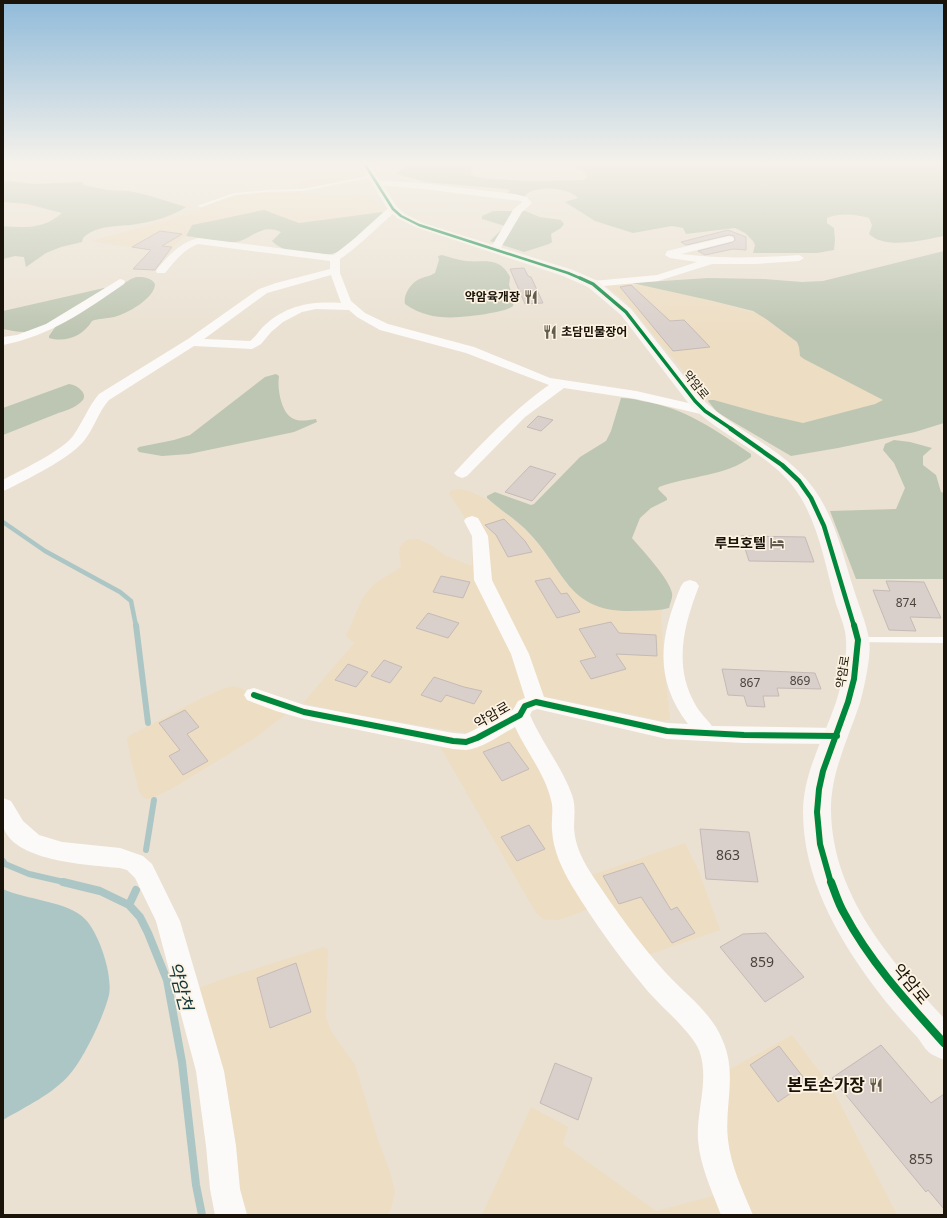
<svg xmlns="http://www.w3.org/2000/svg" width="947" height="1218" viewBox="0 0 947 1218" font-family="'Noto Sans','Noto Sans KR',sans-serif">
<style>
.built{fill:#edddc3}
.forest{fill:#bdc6b2}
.water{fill:#acc6c5}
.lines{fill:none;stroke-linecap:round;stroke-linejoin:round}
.stream-far2{stroke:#acc6c5;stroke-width:4.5}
.stream-far1{stroke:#acc6c5;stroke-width:6}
.stream{stroke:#acc6c5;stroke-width:8}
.building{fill:#d9cfcb;stroke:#c5bab6}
.lane{fill:#fcfaf8;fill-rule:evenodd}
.street{fill:#fcfaf8;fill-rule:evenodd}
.secondary{fill:#f8f5f2;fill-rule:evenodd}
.cycleway-far4-casing{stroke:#fdf3e2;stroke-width:4}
.cycleway-far3-casing{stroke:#fdf3e2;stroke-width:5}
.cycleway-far2-casing{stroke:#fdf3e2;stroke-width:6}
.cycleway-far1-casing{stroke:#fdf3e2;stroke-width:8}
.cycleway-casing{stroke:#fdf3e2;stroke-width:10}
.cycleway-far4{stroke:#00873e;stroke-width:2.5}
.cycleway-far3{stroke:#00873e;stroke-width:3.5}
.cycleway-far2{stroke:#00873e;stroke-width:4.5}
.cycleway-far1{stroke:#00873e;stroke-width:6}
.cycleway{stroke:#00873e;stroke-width:8}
.labels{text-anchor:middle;stroke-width:3.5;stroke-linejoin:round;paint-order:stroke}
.far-poi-label{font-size:12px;font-weight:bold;fill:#191309;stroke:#fdf3e2;text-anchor:end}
.far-street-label{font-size:12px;fill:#191309;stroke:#fdf3e2}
.number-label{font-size:12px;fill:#4b443c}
.poi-label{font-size:14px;font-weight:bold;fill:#191309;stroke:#fdf3e2;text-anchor:end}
.street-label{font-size:14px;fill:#191309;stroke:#fdf3e2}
.near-number-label{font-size:14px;fill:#4b443c}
.near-street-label{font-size:17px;fill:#191309;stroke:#fdf3e2}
.near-poi-label{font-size:17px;font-weight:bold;fill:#191309;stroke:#fdf3e2;text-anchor:end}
.near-water-label{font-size:18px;font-style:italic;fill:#11383d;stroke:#fdf3e2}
</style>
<rect width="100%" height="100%" fill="#eae1d2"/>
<path class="built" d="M361,173L363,177L342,180L315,187L302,189L298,187L299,183L306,180L331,175Z
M279,191L331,198L367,196L383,212L298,223L264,210L189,229L186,235L165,253L91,241L170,219L234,196Z
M621,283L659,288L713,301L759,314L797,342L799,347L800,354L823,369L871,392L883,401L838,415L803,423L768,415L714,400H709L708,401L636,313L625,301L606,286V285Z
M458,489L469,491L490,501L523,527L542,548L567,585L620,611L661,610L664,664L670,719L663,721L543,696L519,702L503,718L476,731L466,733L347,713L303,703L354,643L346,636L363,597L374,584L401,567L399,553L400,547L404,542L410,539H418L431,545L446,556L472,566L473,545L471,527L449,494L452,490Z
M234,686L241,688L268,707L286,714L255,738L171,789L152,798L146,799L142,796L139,791L130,755L127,739L129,736L202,698L225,688Z
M512,725L516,727L542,772L592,908L559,920L543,919L536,913L439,745Z
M685,843L698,869L720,930L645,956L589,876Z
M324,947L328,949L326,1017L331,1031L355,1065L378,1140L390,1172L395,1192L391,1209L388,1215H249L237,1188L199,988L226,978Z
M792,1035L832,1088L897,1215H751L725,1146L727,1073L730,1069Z
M531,1107L568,1127L563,1144L656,1211L717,1195L726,1215H482Z"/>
<path class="forest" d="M410,163H476L471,168V174L476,177L489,179L529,181L584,180L587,177C585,167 576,168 568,165L569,163H944V236C922,240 886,250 869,234L872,225L869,218C855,214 840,213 827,218V223L834,228L835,240L834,250L817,253H753L755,245L753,241L745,233L735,228L686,234L683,228L672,226L633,233L595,221L565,202L578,198C568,187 537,185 525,195V199L507,193L510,191L507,189L426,182L396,174Z
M11,181L33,184L83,182V185L107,190L129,191L147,195L186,207C173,216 152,222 137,224C120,227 97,224 83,238L82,242L61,247L46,253L26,267L24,257L15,256L3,259V226C25,228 44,229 62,213L27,204L3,202V182Z
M264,210L299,223L383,212L382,214C369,226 347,252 331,254C322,256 312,254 303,253C292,252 279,249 272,241L281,232C263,224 254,236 240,241C231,245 197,237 186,236L192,225Z
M493,211H525L540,217L561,220L564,224L561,228L551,234L552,242L549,244L524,252L490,241L505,226L482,219V216Z
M944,251V423L915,432L838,448L791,456L730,420L717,412L708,401L709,400H714L768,415L803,423L875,404L883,400L804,359L800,356L799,347L797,342L766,319L753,311L713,301L632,283L708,278L764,279L802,282L823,281Z
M442,255C450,257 458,260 466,261C485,263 499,256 510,277L509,285L514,300L513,306C506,311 495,312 486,314C458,318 430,322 405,304C403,296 409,286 416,281C421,277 429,277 435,273L439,260L438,256Z
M136,277C143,277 151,277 155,284C155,298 127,314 114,317C106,319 99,318 92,321C83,336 66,343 49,338V336L56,326L131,279Z
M104,288L105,289C85,301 47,331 24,332C17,332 10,330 3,329V311Z
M276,374L279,376C277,388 281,414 294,419C300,422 309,420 316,419L317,422L294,432L189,454L162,456L139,452L137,449L139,447L174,440L190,435L265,377Z
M69,384C77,385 90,394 81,402C75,408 64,411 56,414C38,421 21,428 3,435V408Z
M621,398C628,398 635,399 642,401C686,408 715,430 751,454V457C726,476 689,476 659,487L658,489L667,498V500L651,508L640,518L632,538C642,550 669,578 672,593C673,598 670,603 669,608C656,612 643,610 629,611C567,611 565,570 529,533C517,520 500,510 487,498V496L495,492L531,505L534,504L580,457L606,441L611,431Z
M894,440L910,442L932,448L923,456V465L936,475L941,492L944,493V579H856L830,511L896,509L905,488L894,463L883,450L885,444Z"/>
<path class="water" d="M3,889C26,900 68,901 85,919C99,933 113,975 109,995C104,1016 84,1058 70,1074C53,1094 25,1107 3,1120Z"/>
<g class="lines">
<path class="stream-far2" d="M3,522L45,551L120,592L131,601L136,626"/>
<path class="stream-far1" d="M136,625L148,723
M146,850L154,800
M3,861L5,864L29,874L68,883"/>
<path class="stream" d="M63,882L100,891L129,905L140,917L148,933L167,980L182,1062L196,1185L202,1215
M129,905L136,890"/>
</g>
<path class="building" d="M728,230L746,237V250L733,249L705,255L698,251L733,242L735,240L734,236L729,235L686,245L681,242Z
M160,231L182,234L162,246L172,247L155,270L133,269L151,250L132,247Z
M524,268L528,276L531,277L543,303L525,304L510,269Z
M631,285L670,321L684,320L710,347L673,351L620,287Z
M538,416L553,420L541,431L527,427Z
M530,466L556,474L532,501L505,492Z
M504,519L525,541L532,552L508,557L496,535L485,525Z
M741,536L805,537L814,562L749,561Z
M441,576L470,582L463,598L433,592Z
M550,578L561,594L567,593L580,612L557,618L535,581Z
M886,581L924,582L941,618L910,617L916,631L889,630L873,590L890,591Z
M428,613L459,623L448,638L416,628Z
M611,622L619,633L656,635L657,656L616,654L626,669L591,679L580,661L596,657L579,629Z
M384,660L402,667L390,683L371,676Z
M348,664L368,672L356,687L335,680Z
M722,669L815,673L821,689L777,688L779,696H763L765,707L747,706L744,696L728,695Z
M434,677L464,687L482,691L474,704L446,695L441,702L421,695Z
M185,710L199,727L187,734L208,761L183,775L169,756L180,750L159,723Z
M509,742L529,769L502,781L483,752Z
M529,825L545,849L517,861L501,837Z
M700,829L749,832L758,882L706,879Z
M643,863L671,910L677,907L695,933L672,943L641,897L619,904L603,876Z
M766,933L804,977L765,1002L720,947L743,934Z
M296,963L311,1012L270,1028L257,978Z
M881,1045L931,1103L944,1094V1209L928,1190L926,1192L832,1078Z
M779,1046L807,1082L778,1102L750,1065Z
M555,1063L592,1078L578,1120L540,1103Z"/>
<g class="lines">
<path class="lane" d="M373,175L375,177L303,191L266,192L235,195L201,207L197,206L234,193L266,190L303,189Z
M858,637H944V643L855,642L853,640L855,638Z"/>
<path class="street" d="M377,180L422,183L515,194L527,197L532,203L522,212L500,249L495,252L490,249L513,210L522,202L521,201L422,189L374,185L373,183L374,181Z
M393,206L398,209L396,211C377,227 361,245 340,259V273L351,301L365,313L388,324L474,347L550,378L636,391L710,408L712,411L710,414L705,415L636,399L564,388L525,417L467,476L462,478L457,476L454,473L457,470C486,439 515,409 549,385L466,353L380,330L357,317L349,310L316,309L302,312L283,322L271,332L261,344L252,349L194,346L109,400C98,412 94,429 83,442C67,460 31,477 8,489L3,491V480C21,470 62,451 73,436C83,422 88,407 99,394L188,339L259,289L276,283L330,269V261L198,244C184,249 174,262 165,273H157L156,271L157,269C169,255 180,243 198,238L333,255C354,241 370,223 390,207ZM331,275L341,303C312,301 287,305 265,325C259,330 256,337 250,341L204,339L267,293Z
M729,236L733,237L734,239L733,241L681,254C721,259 758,258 799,255L804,258L799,261L755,264H712L658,281L593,287L588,284L593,281L657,275L697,262L670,258L665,255L667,251Z
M120,279L124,280L125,282L124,284C83,312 52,335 3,345V337L17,335L46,324Z
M472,516L478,518L488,536L492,580L529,654L544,697L667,723L688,724C653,678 660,636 681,586L684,582L690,580L696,582L699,586C684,624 673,666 695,704C699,712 706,718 712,726L837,728L844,730L847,736L844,742L837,744L744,743L667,739L537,709L532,711L530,715C542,743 562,767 572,795C576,806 574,817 574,828C575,847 584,863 594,878C616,911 639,943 665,972C685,994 711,1012 722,1039C738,1074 724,1105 728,1140C731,1167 743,1191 753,1215H721C712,1191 700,1166 698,1140C696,1111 710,1079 699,1050C691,1031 660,1006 646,989C619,957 594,922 572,886C562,869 553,850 552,830C551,820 554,810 551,800C545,774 526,751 515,727C500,735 483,748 466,750C462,750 457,749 453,749L304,719L276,711L247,700L244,695L247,690L254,688L304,705L453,733L465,734L470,732L513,710L518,701L525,698L511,654L474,580L472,536L464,521L466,518Z
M3,798L11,801L23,821L39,835L62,842L120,848L143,856L152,864L180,921L224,1071L236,1146L240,1189L247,1215H215L210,1189L206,1146L196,1071L156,921L135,878L127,870L120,868C90,865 17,862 4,829C0,821 3,807 3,798Z"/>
<path class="secondary" d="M359,163H369L397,207L405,214L423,223L573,270L598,281L631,309L701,398C738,434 792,451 820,498C837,526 844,559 854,590C859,606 866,622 869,639C872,653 864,689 860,703C848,739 830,774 831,812C833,896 890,960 944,1018V1060C941,1058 936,1057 933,1055C927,1052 922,1044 918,1038C902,1021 887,1004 873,985C836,935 803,876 803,812C803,773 824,738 836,702C842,683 847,661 846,641C846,629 840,615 836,604C826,569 820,530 801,498C776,455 723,439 689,404L621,315L588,287L563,276L415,227L397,218L389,211Z"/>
<defs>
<path id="cycleway-far4" d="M364,163L393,209L401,216L419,225L568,273L582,279"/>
<path id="cycleway-far3" d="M580,278L593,284L626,312L695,401L705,411L733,430"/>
<path id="cycleway-far2" d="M731,429L782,465L799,481L811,498L824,526L854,626"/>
<path id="cycleway-far1" d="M254,695L304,712L453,741L466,742L477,738L520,715L525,706L536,702L667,731L744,735L837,736
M831,883L820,844L817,812L819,789L823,771L848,702L854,679L858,640L854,625"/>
<path id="cycleway" d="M831,882C835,892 838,903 844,913C870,962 907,1002 944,1043"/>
</defs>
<use href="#cycleway-far4" class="cycleway-far4-casing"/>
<use href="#cycleway-far3" class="cycleway-far3-casing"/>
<use href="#cycleway-far2" class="cycleway-far2-casing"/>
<use href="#cycleway-far1" class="cycleway-far1-casing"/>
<use href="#cycleway" class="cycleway-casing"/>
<use href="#cycleway-far4" class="cycleway-far4"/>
<use href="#cycleway-far3" class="cycleway-far3"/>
<use href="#cycleway-far2" class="cycleway-far2"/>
<use href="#cycleway-far1" class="cycleway-far1"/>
<use href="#cycleway" class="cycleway"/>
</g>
<linearGradient id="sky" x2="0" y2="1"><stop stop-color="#90bbda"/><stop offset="0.49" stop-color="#f6f2eb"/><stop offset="1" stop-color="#f6f2eb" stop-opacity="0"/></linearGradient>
<rect width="947" height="334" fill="url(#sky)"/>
<defs>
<symbol id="restaurant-bare" viewBox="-9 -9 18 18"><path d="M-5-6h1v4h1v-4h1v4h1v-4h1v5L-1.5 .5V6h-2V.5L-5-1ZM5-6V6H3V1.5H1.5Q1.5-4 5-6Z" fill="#625b4f" stroke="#fdf3e2" stroke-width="2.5" paint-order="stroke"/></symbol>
<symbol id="hotel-bare" viewBox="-9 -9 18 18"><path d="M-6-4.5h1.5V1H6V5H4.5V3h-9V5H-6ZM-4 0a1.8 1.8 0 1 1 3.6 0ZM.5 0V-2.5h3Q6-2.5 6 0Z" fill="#625b4f" stroke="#fdf3e2" stroke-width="2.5" paint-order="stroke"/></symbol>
</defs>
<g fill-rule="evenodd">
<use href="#restaurant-bare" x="521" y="287" width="20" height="20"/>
<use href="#restaurant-bare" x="540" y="322" width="20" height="20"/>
<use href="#hotel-bare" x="767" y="533" width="20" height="20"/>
<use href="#restaurant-bare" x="866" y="1075" width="20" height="20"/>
</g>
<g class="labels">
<g class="far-poi-label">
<text x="520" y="301">약암육개장</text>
<text x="561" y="336" text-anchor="start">초담민물장어</text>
</g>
<g class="far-street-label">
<text transform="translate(696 385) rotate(51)" y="4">약암로</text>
<text transform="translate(843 672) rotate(-81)" y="4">약암로</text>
</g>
<g class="number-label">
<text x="906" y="607">874</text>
<text x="800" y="685">869</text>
<text x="750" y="687">867</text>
</g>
<g class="poi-label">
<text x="766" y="548">루브호텔</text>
</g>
<g class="street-label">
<text transform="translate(492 715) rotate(-30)" y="5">약암로</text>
</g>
<g class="near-number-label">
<text x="728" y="860">863</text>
<text x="762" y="967">859</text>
<text x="921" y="1164">855</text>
</g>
<g class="near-street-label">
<text transform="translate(911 984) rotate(50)" y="6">약암로</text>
</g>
<g class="near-poi-label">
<text x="865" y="1091">본토손가장</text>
</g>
<g class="near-water-label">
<text transform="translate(180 986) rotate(75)" y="6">약암천</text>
</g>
</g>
<rect width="947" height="1218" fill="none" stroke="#191309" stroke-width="8"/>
</svg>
